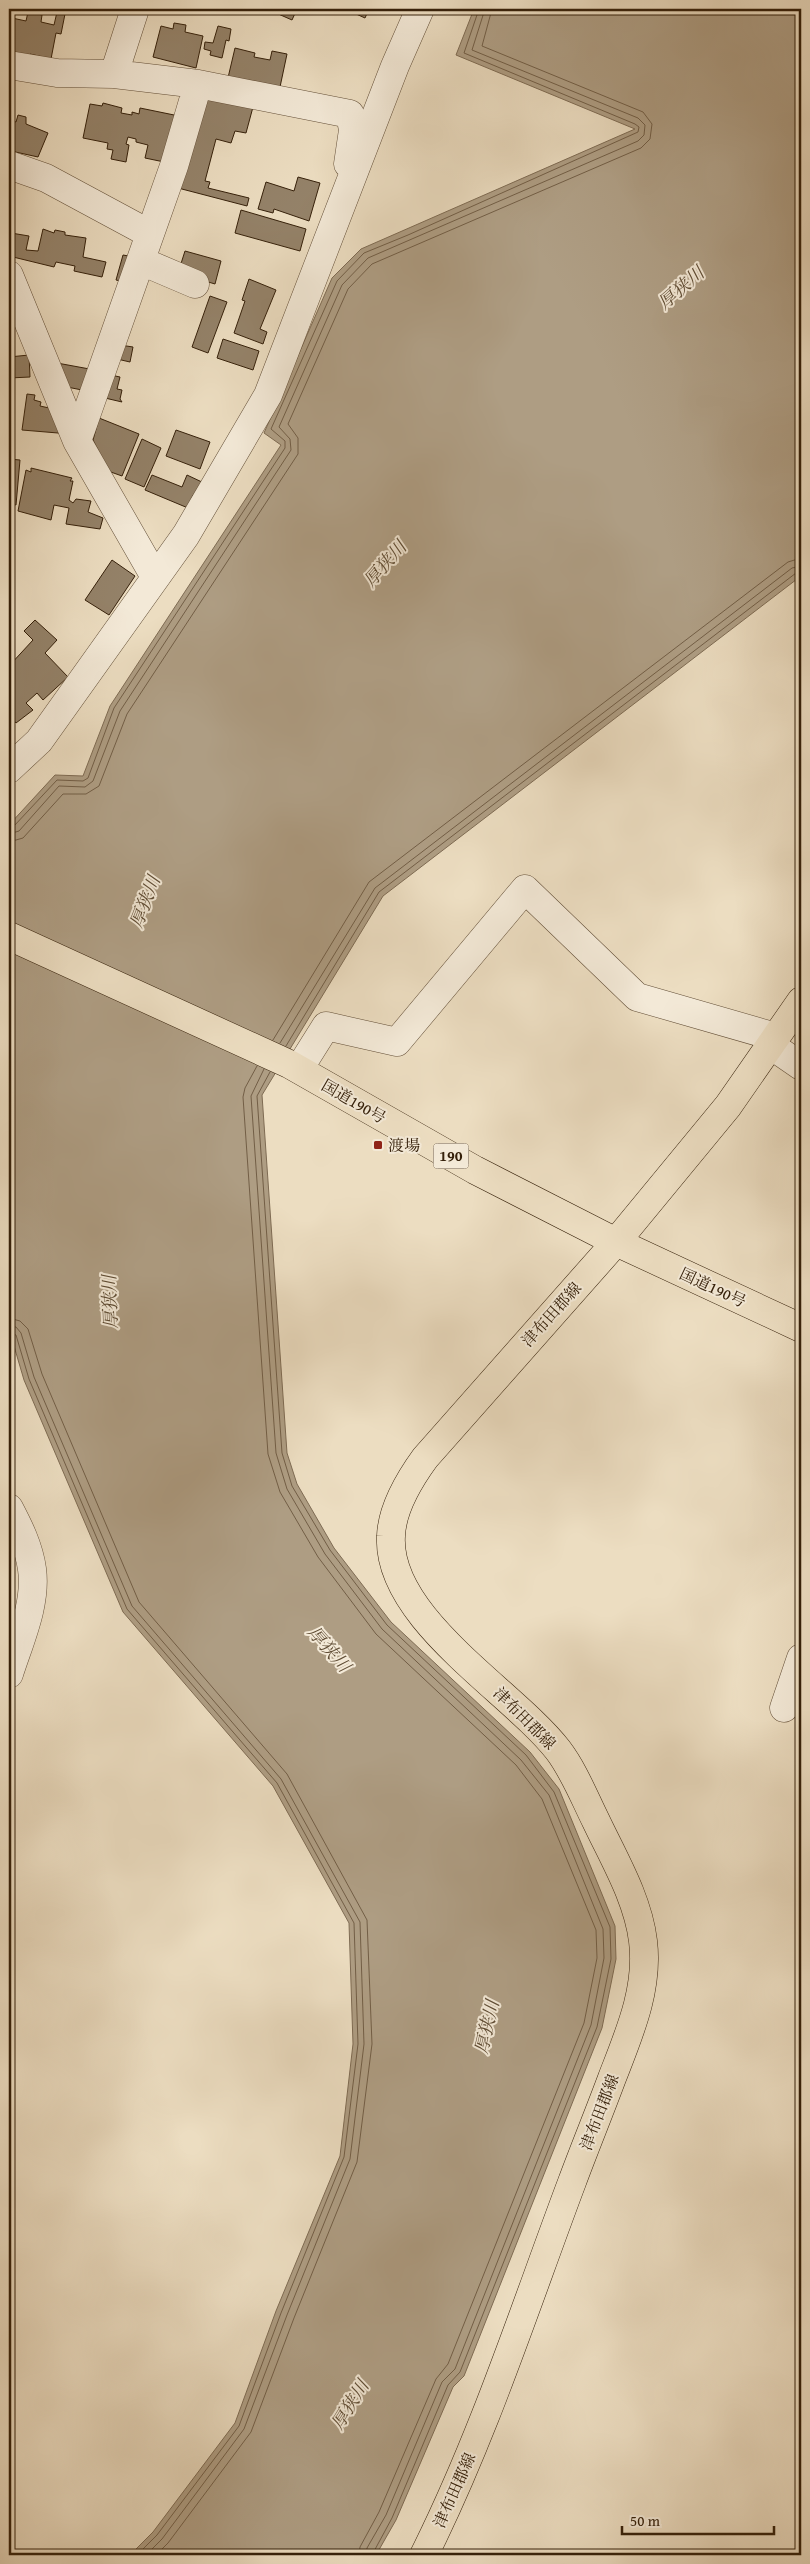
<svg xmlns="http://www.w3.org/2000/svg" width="810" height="2564" viewBox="0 0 810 2564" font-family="'Gentium Book Plus','Noto Serif JP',serif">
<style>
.water{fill:#ae9d83;stroke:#7e6b53}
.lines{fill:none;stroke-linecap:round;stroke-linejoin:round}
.shore{stroke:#725e46;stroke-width:1}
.building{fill:#948269;stroke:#35200a}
.minor-casing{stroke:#634f38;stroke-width:29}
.major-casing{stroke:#35200a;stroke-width:29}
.highway-casing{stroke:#35200a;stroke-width:29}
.minor{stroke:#f3e9d7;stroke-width:28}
.major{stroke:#ecddc1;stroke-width:28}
.highway{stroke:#ecddc1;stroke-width:28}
.poi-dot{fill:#8f2418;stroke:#f3e9d7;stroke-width:2}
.labels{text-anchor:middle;stroke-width:4;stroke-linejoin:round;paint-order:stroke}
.shield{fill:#f3e9d7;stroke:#6e5c48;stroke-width:1}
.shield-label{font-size:15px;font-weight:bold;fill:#35200a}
.street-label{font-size:16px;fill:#35200a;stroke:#f3e9d7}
.poi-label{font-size:16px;fill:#35200a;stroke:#f3e9d7;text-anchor:start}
.water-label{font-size:18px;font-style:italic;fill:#5f4c34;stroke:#f3e9d7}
</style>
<rect width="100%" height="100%" fill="#ecddc1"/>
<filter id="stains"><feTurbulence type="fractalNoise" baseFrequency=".004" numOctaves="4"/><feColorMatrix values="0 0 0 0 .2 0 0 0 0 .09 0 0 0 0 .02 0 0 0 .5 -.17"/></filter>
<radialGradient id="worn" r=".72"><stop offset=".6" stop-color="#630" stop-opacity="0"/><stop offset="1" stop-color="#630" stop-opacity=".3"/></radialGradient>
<path class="water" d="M474,9H801V576L383,896L262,1095L287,1453L297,1484L334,1548L391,1622L530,1752L559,1789L615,1926L616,1959L602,2028L464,2376L453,2387L396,2520L376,2555H130L153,2532L235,2423L276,2311L340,2156L353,2044L349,1923L273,1786L123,1612L24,1380L9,1329V825L55,775L83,776L110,706L281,445L264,433L332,278L361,249L635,129L456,55Z"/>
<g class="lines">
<path class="shore" d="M9,828L14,826L57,780L83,781L88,778L114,708L285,448V441L271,429L337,281L364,253L408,235L638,132L639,127L635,124L464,53L479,9
M9,834L19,831L59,786L85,787L93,781L120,711L291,450L290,439L279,427L342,285L368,258L638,141L644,135L645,125L638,118L472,50L485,9
M9,842L23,838L63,794H86L99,786L127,714L298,454V438L288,424L348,289L372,264L641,148L650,139L652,124L643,112L482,46L492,9
M273,1040L369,882L788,562L801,558
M280,1043L375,888L792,568L801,566
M286,1046L379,892L796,573L801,572
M257,1066L245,1088L243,1097L268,1454L280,1492L318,1557L376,1634L516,1765L542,1799L596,1930L597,1958L584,2023L448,2364L436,2379L379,2512L360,2547L359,2555
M264,1069L251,1096L276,1453L287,1489L325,1554L382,1629L521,1760L549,1795L603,1929L604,1958L591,2025L455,2369L442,2382L386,2515L367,2548L366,2555
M270,1072L257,1096L282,1453L292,1486L330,1550L387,1625L526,1755L554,1792L610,1927L611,1959L597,2027L460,2372L448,2385L392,2518L372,2555
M9,1318L20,1321L28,1329L42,1374L139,1602L287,1774L367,1920L372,2044L357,2162L294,2318L251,2432L168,2543L156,2555
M9,1325L16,1327L21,1333L34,1377L132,1606L281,1779L360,1922L364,2044L350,2159L287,2315L244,2429L162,2539L146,2555
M9,1332L16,1335L29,1379L127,1609L277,1783L354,1923L358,2044L344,2157L281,2313L239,2426L157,2535L137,2555"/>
</g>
<path class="building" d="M52,9H66L61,34L56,33L51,59L30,54L29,58L9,54V37L12,18L26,21L28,12L42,15L41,22L54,25L57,12Z
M267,9H297L292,20Z
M345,9H369L365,18Z
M174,23L186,25L185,32L203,36L196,68L153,57L161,26L173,29Z
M218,26L231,29L229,41L226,40L222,58L210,55L211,51L204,49L205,42L213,43Z
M235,48L255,53L254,57L270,60L272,51L287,54L280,87L227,82Z
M203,93L253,107L246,133L235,131L231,143L216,139L205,181L210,182L208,188L249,198L247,206L178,188Z
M103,103L122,108L121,113L132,115V112L139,114L140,108L179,116L169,163L145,158L148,145L136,142V139L128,137L126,144L129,145L126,162L111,159L113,150L107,149L108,143L83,138L90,104L102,106Z
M18,115L26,117V124L48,133L38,157L11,151L9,156V120L16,122Z
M298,177L320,183L309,221L274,209L273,213L258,209L266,182L294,191Z
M241,210L306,229L300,251L235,233Z
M9,226L12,227L11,233L29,236L26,250L38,251L43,229L54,233L55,230L65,232V235L86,238L83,257L106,262L102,277L74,271L75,266L56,262L54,267L9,256Z
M185,251L221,261L215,284L178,273Z
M123,255L134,257L125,282L116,280Z
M249,279L276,290L260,329L267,332L263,344L234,333L245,301L242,300Z
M210,296L227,302L208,353L192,347Z
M223,339L259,351L253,370L217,358Z
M120,345L133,347L130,362L117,359Z
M29,355L30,377L9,378V357Z
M57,363L95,370L87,391L67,387Z
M106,374L120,377L117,389L122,390L120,399L122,402L105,398Z
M27,394L35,395L34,400L41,402L40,406L63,411L70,434L22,430Z
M99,418L139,434L122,476L108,471L93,440Z
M176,430L210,442L200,469L166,456Z
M142,439L161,448L144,487L125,479Z
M9,459L20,460L16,505L9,503Z
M31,468L72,478L70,481H73L69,500L73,503L76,499L91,501L88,512L103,518L100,529L66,524L69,508L54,505L51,520L18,511L26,470L31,472Z
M152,475L182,487L187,475L204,483L198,497L193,495L188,508L145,490Z
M112,560L135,576L109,615L85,600Z
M35,620L57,640L45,653L68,677L43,700L37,693L26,703L33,710L16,723L9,715V666L33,640L24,631Z"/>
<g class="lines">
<defs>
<path id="minor" d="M9,65L57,73L114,74L135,9
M114,74L198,84L350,114L353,130L348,164
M9,165L46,178L150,234
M141,261L195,284
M9,275L77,441L155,577
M77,441L174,166L198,84
M9,769L39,741L186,535L268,395L395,66L420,9
M772,1046L801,1066
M299,1069L326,1026L397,1042L525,889L637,997L776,1037
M9,1508C19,1527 29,1547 32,1569C37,1604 19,1642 9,1674
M784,1708L801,1658"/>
<path id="major" d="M424,2555C484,2435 525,2307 572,2182C585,2147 599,2113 612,2078C629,2034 649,1989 643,1941C638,1899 614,1859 596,1821C584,1797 574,1771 558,1750C512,1691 386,1618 391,1536C392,1508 409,1480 425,1458L616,1242L728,1106L801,1001"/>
<path id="highway" d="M9,936L289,1064L475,1170L616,1242L801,1328"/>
</defs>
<use href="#minor" class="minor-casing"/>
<use href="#major" class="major-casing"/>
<use href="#highway" class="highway-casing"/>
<use href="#minor" class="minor"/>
<use href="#major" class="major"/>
<use href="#highway" class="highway"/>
</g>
<rect class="poi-dot" x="373" y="1140" width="10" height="10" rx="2.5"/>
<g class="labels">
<rect class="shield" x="433.5" y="1143.5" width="35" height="25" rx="4"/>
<g class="shield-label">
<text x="451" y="1161">190</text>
</g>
<g class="street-label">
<text transform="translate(354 1101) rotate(30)" y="6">国道190号</text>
<text transform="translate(713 1287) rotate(25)" y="6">国道190号</text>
<text transform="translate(551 1314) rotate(-48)" y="6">津布田郡線</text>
<text transform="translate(525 1718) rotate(45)" y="6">津布田郡線</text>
<text transform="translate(599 2112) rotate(-69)" y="6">津布田郡線</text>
<text transform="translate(454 2490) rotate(-66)" y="6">津布田郡線</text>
</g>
<g class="poi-label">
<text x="388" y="1151">渡場</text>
</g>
<g class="water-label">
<text transform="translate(681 288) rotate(-41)" y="6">厚狭川</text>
<text transform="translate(385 564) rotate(-49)" y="6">厚狭川</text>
<text transform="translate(145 902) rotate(-69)" y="6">厚狭川</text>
<text transform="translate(110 1302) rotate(-92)" y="6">厚狭川</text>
<text transform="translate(329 1649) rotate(49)" y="6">厚狭川</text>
<text transform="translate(487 2027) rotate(-77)" y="6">厚狭川</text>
<text transform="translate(350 2405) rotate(-58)" y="6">厚狭川</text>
</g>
</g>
<rect width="810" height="2564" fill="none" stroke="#ecddc1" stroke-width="30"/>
<rect x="10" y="10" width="790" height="2544" fill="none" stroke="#35200a" stroke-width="2.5"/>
<rect x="15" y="15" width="780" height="2534" fill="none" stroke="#35200a"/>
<path d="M622 2526v8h152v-8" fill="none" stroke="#35200a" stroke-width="2.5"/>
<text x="630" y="2526" font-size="15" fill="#35200a" stroke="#f3e9d7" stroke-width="4" paint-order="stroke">50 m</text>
<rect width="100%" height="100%" filter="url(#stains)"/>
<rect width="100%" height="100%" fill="url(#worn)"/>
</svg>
